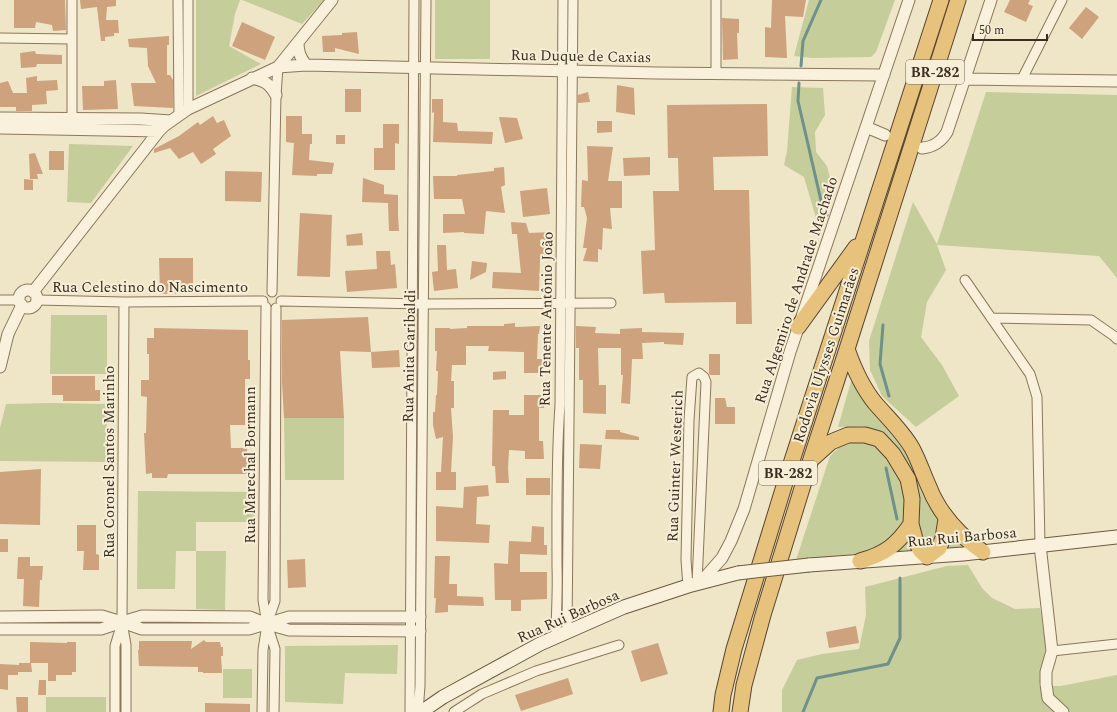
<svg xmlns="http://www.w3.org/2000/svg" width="1117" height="712" viewBox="0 0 1117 712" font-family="Spectral,serif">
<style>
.green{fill:#c5cd9a}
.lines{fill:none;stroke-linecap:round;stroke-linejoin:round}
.stream{stroke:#6e918a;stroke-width:3}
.building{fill:#cda27d}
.minor-casing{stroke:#8b775c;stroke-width:11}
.tertiary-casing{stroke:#8b775c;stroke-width:13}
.secondary-casing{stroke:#6d583f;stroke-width:15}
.trunk-casing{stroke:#594530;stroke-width:17}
.minor{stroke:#f9f1db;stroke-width:9}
.tertiary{stroke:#f9f1db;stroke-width:11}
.secondary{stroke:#f9f1db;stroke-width:13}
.trunk{stroke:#e7c27c;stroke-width:15}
.secondary-bridge-casing{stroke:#6d583f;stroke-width:15;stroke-linecap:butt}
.secondary-bridge{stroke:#f9f1db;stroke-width:13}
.labels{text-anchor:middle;stroke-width:4;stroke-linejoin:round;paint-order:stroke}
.shield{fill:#f6eed7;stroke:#736857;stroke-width:1}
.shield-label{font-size:14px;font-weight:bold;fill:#3b2e20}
.street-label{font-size:15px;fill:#3b2e20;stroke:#f6eed7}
</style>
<rect width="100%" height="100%" fill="#efe5c7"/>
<path class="green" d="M196,0H240L235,14L229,46L261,64L196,96Z
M242,0H324L302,24Z
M435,0H490V59H435Z
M809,0H895L876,52L871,57L812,58L794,56Z
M792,87L823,88L825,115L815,132L816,152L827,166L833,190L820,232L804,177L784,165L787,151Z
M986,92L1117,95V278L1099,256L937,245L946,270L927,302L921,337L942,365L959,396L916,427L882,396L870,370L869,341L913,202L937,244Z
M69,144L133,146L91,203L67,202Z
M51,315H107V374H50Z
M852,378L901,435L940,517L936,544L930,548L923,543L916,532L917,503L881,433L863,426L838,427Z
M50,403L107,404L106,462L0,461V428L6,404Z
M284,418H344V480H285Z
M865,440L880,447L902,478L906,512L901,530L875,549L858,554L796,560L830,456L842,445Z
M138,491L255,492V522H196V551H226L225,610L196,609V551H176L175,589H137Z
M950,532L973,550L942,551Z
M909,535L919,552L888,555Z
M968,565L982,588L992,598L1015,609L1040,608L1047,649L1039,686H1061L1117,675V712H782V690L797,660L822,654L859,649L866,615L865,587L947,566Z
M398,645L397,674L345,673L343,704L285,702V646Z
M223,669H252V698H223Z
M46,697H106V712H46Z"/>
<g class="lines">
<path class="stream" d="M801,66L803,41L821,0
M799,83L798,101L822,205L827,215
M883,325L880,364L889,396
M886,468L897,519
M803,712L817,678L888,664L900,638V578"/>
</g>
<path class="building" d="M14,0H65L66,30L53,31L52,25L36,22L35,28H14Z
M80,0H116V6L107,7L106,20H118L119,33H114V36L105,37V41H101L97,7L81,9Z
M772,0H806L803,17L785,16L787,58L765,57V27L771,28Z
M1010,0H1030L1028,4L1033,6L1026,22L1004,12Z
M1086,7L1099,17L1082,39L1069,28Z
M722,18L739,19V33H737L738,59L723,60Z
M242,22L275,37L265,60L232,46Z
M357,32L359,54L335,48V52H323L322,36L342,35V33Z
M169,36V45H167V75H170L173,80V108L134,106L131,83H156L148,66L147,48L129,47L128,39Z
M35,51L36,54L62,55V64H37L36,67L21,68L20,53Z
M37,76V81L57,80L58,90L46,91L47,104L32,105V111H16V107H0V83L8,81L13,93H27L26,78Z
M116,80L118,109L83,110L82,86H104V81Z
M617,85L634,88L635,115L616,112Z
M345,89H361V112H345Z
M588,92L590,102L578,103V95Z
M432,99H443V122L457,123L458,131L493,132L492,144L433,142L434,112L432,113Z
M767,104L768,156L713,157L714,190H749L752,324H736V302L665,303L664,293L643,294L641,251L655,250L653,191H679L678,158H668L667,105Z
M213,116L217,123L224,120L231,136L213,149L216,154L201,164L193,152L179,159L170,148L154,153V149L179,136L198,122L200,125Z
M286,116H302V134H312V144H310L309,160L334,163L332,174H317V176L292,175L294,143L286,142Z
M499,117L517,118L523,139L505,143Z
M597,121H612V132L597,133Z
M383,124H399V144L395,143V170H374V148H383Z
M336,135H345V144H336Z
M587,146L613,147L608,181H622V208H610L612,229L603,228L602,250L598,249V262L583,261L587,248H583L587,218L584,207H581L582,180L588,181Z
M49,151H64V170H49Z
M35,153L43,174H37L38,179H30L29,154Z
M650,157V175L624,176L623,158Z
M504,167L505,185L501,187L505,213L486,211L484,234L464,233V232L443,233V214H465L462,199H434L433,176H457V175L494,171V168Z
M225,171L262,172L261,202L225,201Z
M363,178L384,185V194L398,195V216L399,231H389L388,203L362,202Z
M24,179L33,180V190H24Z
M547,188L550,214L523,217L520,191Z
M300,213L332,215L330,277L297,276Z
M511,222L526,223L529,233L553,232L549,260H540L539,291L492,288L493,272L521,273L517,234H512Z
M362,233L363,245L347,246L346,235Z
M437,245H446L447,270L456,269L458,288L434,291L432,272L438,271Z
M376,251H390L391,265L395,264L397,288L347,292L345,271L377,269Z
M159,258H193V293L160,294Z
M472,261L487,263L486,272L470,280Z
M368,317L371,352L340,351L344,418H284L282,382V320Z
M515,323V327L540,326L539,334H538L537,359H542V373H524V352L488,351L489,346H466V365H452L451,381H454V408H451L453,437L451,472H456V490H436V472H441L443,437L436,439L433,425V412H435L436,395H437L438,371H436L437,351H435V328H450V329L467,328V326H504V324Z
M576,326L596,327L595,333L620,334V329L642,328V332L684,333L683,345L664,344V342L642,343L643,359H632L630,404L621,403L623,375H621V348H598L599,385H606V414L583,413V380H579V348H576Z
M154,328L248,330V360H250V379H245V425H230L231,448H247V474H168L167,478H152V473L146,474L144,433H146L147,397L141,396V380H149V354H147V338H154Z
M399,350L400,367L372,368L371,352Z
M709,354H720V375H710L709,373Z
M506,371V379L493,380V372Z
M52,376H95V390H100V401H63V395H52Z
M524,395H545L544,408H539V441H543L544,459H525V451L509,450L508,469L509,483H496L495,466H492L493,410H509V415H524Z
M715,398H725L727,407H735V424H715Z
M606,430H620V432L639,437V440L605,439Z
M580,444L602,445L600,469L579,468Z
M41,469L40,525L0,524V472Z
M526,478H550V495H526Z
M488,485L489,496L477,497L476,524L490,525L489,543L436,541V506L463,508L464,487Z
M77,525H96V554L99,555V570H83L84,551H77Z
M532,526L544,527V545H547V555L520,554V572H547V599L521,600V611H511V600H495L494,563L508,564L509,541L531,542Z
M0,539H8V552H0Z
M435,556H450L449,584H457V596L483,597L484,606L448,605V612L435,613L436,598H434Z
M18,557H30V566H43L42,580H40L39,607L23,606L24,579H17Z
M305,559L306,587L288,588L287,560Z
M856,626L859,643L829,648L826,632Z
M204,640L206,642H220L221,647H223V656H221L222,673H203V672H198V667L139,666L138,650H139V641H192L191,649Z
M30,642L67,643V642H76V672H72V675H56V681H48V663H30Z
M658,643L668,674L641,682L631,651Z
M19,663H31L32,672H18V675H8V690L0,689V664L19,665Z
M568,678L573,694L521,711L515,695Z
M39,680H46V695H38Z
M16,697H28V712H17Z
M205,703L250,704V712H205Z"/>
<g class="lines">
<defs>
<path id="minor" d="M178,0L179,115
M188,0V109
M0,38L72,39
M716,74V0
M1022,79L1062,0
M72,125V0
M965,280L1030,374L1037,397L1040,545
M272,292L276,95L278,67
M0,300H19
M37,300L124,302L263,301
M281,301L423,304L611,303
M124,302L122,622L126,645V712
M991,318L1091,320L1114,336L1117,339
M688,586L686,560L689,420L692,377L699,373L704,377L706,382L697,583
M567,633L573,0
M556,638C556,614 558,591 557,567C557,513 556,459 560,405L563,0
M1052,651L1117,644
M115,712V646L121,626
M262,712L263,650L267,624L263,600L266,307
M274,712L275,649L267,624L275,601L276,308
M410,712L414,0
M418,712L420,686L426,0
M454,712L482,694L536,671L619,645"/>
<path id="tertiary" d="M298,42C298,52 300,57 306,65
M278,67L332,0
M252,78C265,81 269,83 276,95
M965,79L1117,81
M0,118L141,119L171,121
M866,127L885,135
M0,128L159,131
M922,148C934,147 941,142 947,132L991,0
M19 299a9 9 0 1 1 18 0a9 9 0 1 1-18 0Z
M33,292L159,131L164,126L188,109L278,67L306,65L656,73L884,75
M0,367L8,334L22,305
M1040,545L1052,651L1046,672V684L1048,698L1063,712
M700,583L722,558L731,541L744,509L790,352L909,0
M0,617L102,616L122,622L142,616L250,617L267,624L289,630L420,631
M0,629H101L122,622L142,629H249L289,617H420"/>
<path id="secondary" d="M809,565L963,554L1117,537
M421,712L443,697L540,644L624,607L688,586L738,573"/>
<path id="trunk" d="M798,327L856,247
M847,349C854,369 862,387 875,403C888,418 902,431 912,448C919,461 923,474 929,487C940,515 959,535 983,552
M812,459L831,442L848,435H865L879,439L893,454L908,479L912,499L911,524L915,539L920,550L927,557L939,548L943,538L946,519
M860,561C885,554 897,545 911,524
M721,712L723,695L734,649L788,473L941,0
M740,712L744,685L763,615L811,459L847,349L958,0"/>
</defs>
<use href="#minor" class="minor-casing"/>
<use href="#tertiary" class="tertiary-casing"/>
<use href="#secondary" class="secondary-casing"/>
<use href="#trunk" class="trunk-casing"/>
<use href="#minor" class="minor"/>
<use href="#tertiary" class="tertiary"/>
<use href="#secondary" class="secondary"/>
<use href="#trunk" class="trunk"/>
<defs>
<path id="secondary-bridge" d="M738,573L809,565"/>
</defs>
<use href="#secondary-bridge" class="secondary-bridge-casing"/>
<use href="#secondary-bridge" class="secondary-bridge"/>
</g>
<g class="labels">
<g class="shield">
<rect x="906" y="60" width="58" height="24" rx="3"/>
<rect x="759" y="461" width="58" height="24" rx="3"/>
</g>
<g class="shield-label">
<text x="935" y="77">BR-282</text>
<text x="788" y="478">BR-282</text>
</g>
<g class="street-label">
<text transform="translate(581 56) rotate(1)" y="5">Rua Duque de Caxias</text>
<text x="150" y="292">Rua Celestino do Nascimento</text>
<text transform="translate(796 290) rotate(-72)" y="5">Rua Algemiro de Andrade Machado</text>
<text transform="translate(546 319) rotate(-89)" y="5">Rua Tenente Antônio João</text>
<text transform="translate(826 355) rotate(-72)" y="5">Rodovia Ulysses Guimarães</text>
<text transform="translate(409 356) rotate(-89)" y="5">Rua Anita Garibaldi</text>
<text transform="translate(109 462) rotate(-90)" y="5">Rua Coronel Santos Marinho</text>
<text transform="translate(250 465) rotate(-90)" y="5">Rua Marechal Bormann</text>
<text transform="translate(675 466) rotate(-88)" y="5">Rua Guinter Westerich</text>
<text transform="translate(962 537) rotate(-5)" y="5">Rua Rui Barbosa</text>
<text transform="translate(568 616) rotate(-24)" y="5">Rua Rui Barbosa</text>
</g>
</g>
<path d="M973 34v6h74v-6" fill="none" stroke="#3b2e20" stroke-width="2"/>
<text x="979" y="34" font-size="12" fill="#3b2e20" stroke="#f6eed7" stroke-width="3" paint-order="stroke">50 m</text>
</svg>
